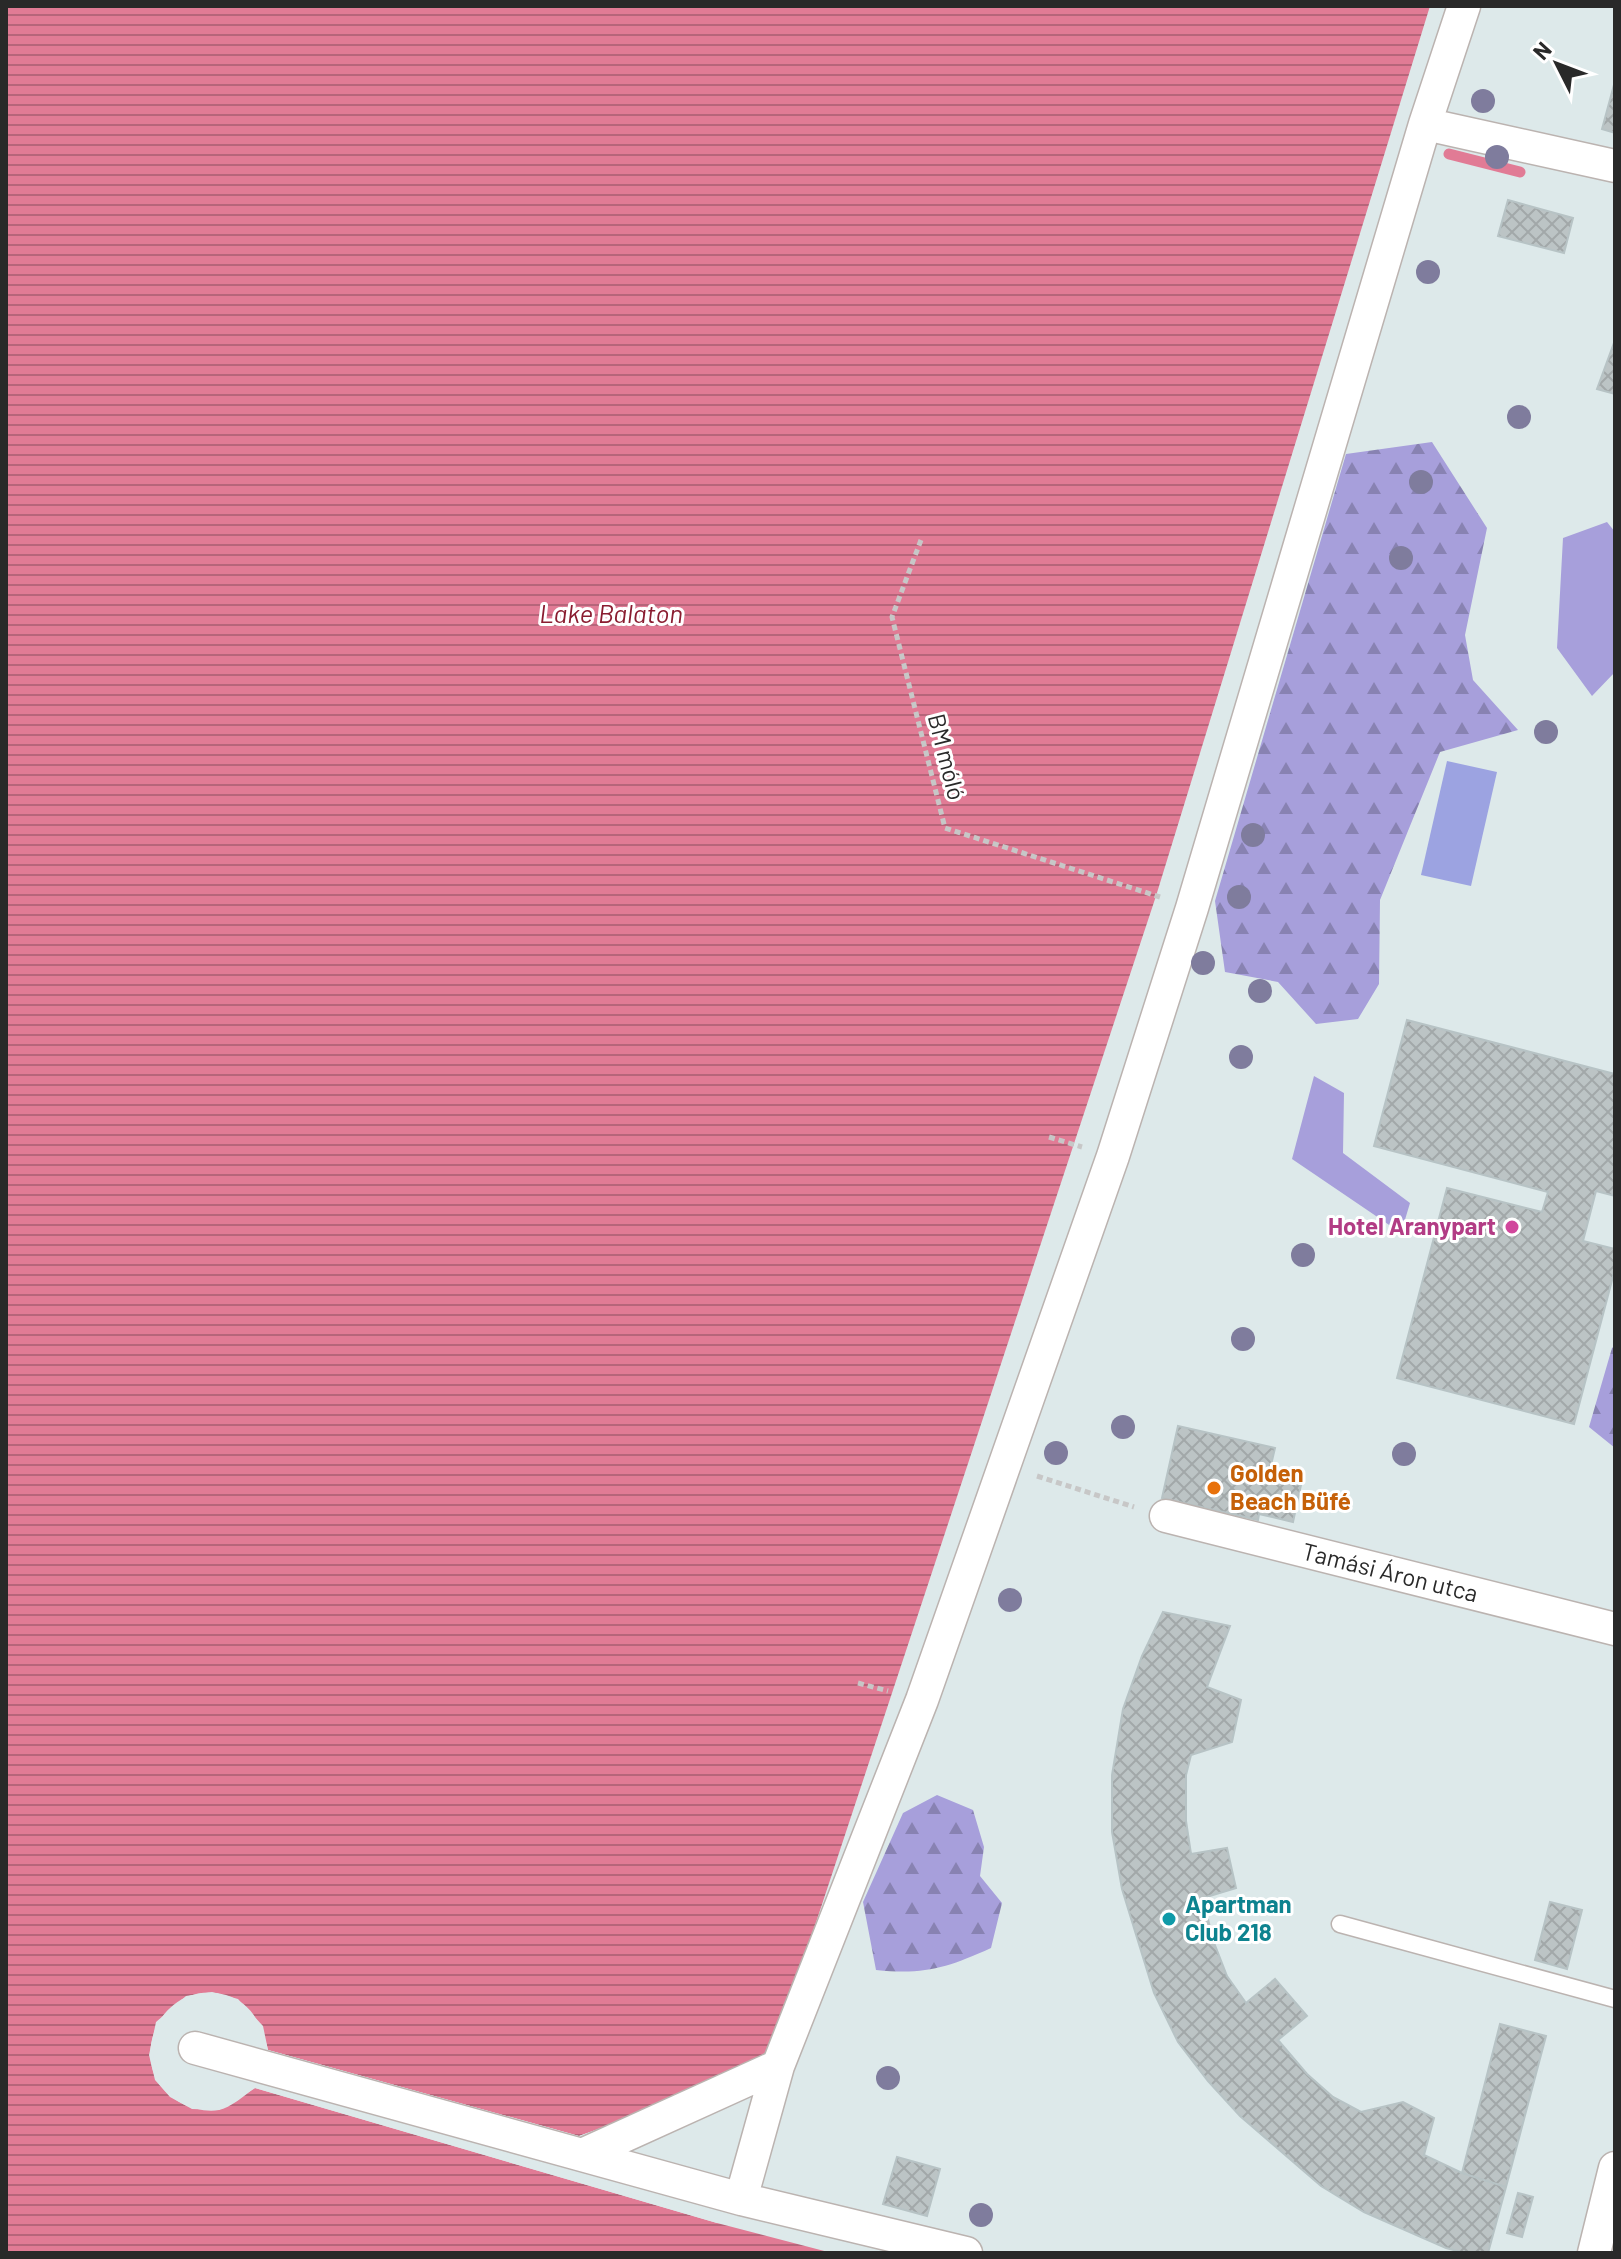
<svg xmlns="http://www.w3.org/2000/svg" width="1621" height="2259" viewBox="0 0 1621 2259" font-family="Barlow,sans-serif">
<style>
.grass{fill:#a79fdb}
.forest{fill:url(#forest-firs)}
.pitch{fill:#9ca3e1}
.water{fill:url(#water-rules)}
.pier{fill:#dde9ea}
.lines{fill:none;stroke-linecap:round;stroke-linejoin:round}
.stream{stroke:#e17b95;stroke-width:11}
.building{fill:url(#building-cross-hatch);stroke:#b7c3c5;stroke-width:2}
.lane-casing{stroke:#bbb3b0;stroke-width:19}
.street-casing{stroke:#bbb3b0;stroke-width:35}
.path{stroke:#c7c7c7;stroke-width:5;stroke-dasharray:6 4;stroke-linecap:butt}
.lane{stroke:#fff;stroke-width:16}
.street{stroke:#fff;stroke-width:32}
.tree{fill:#7f7c9d}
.hotel-dot{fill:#d1479c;stroke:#fff;stroke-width:3}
.food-dot{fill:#e8710a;stroke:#fff;stroke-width:3}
.culture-dot{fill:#0f9aa8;stroke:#fff;stroke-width:3}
.labels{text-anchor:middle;stroke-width:6;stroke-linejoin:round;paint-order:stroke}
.street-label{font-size:24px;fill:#292929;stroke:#fff}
.hotel-label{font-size:24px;font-weight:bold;fill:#b23c85;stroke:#fff;text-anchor:end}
.food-label{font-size:24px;font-weight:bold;fill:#c56008;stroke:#fff;text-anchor:start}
.culture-label{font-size:24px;font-weight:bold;fill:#0d838f;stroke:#fff;text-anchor:start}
.water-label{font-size:26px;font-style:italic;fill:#8a1c30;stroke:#fff}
</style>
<defs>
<pattern id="forest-firs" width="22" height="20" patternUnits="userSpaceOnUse" patternTransform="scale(2)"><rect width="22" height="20" fill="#a79fdb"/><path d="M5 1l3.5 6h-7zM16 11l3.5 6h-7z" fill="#8882b2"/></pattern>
<pattern id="water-rules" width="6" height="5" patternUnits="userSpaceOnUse" patternTransform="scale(2)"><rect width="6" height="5" fill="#e17b95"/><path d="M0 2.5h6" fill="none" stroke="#b6657a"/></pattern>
<pattern id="building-cross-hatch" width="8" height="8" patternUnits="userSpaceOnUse" patternTransform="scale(2)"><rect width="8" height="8" fill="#bcc4c5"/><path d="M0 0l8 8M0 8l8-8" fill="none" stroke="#a2a8a9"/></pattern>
</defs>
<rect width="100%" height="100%" fill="#dde9ea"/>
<path class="grass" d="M1607,522L1615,532V672L1592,696L1557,648L1563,538Z
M1314,1076L1344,1093L1343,1153L1410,1203L1401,1233L1292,1159Z"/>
<path class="forest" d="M1432,442L1487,528L1465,635L1473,680L1518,730L1440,752L1380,900L1379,984L1358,1019L1316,1024L1278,982L1225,972L1215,901L1346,454Z
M1615,1345V1448L1589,1427L1612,1348Z
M937,1795L973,1810L984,1847L980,1876L1002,1903L991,1948C947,1968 924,1975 876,1970L863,1902L903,1813Z"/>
<path class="pitch" d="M1447,761L1497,772L1471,886L1421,875Z"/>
<path class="water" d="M6,6H1430L1156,896L788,2007L767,2056L692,2095L579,2136L268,2050C262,2025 252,2003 226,1995C159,1976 118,2071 183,2104C193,2109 207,2112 219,2110C230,2108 245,2095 255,2088L717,2223L832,2253H6Z"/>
<path class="pier" d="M212,1992L238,1999L263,2026L268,2050L579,2136L692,2095L578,2140L264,2051L259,2028L236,2002L212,1996L188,1999L159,2025L153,2055L159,2078L172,2094L193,2105L218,2106L256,2084L718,2219L717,2223L255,2088L219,2110L192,2109L170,2097L155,2080L149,2055L156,2022L186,1996Z"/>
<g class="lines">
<path class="stream" d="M1449,154L1520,172"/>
</g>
<path class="building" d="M1615,81V133L1602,129Z
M1508,200L1573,218L1564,253L1498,236Z
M1615,340V394L1597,389Z
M1407,1020L1615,1074V1196L1596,1191L1583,1241L1615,1249V1269L1574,1424L1397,1378L1447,1188L1542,1212L1548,1192L1374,1146Z
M1178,1426L1275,1448L1268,1478L1301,1485L1293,1522L1259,1514L1258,1520L1162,1498Z
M1163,1612L1230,1626L1207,1687L1241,1700L1232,1742L1191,1755L1186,1775V1821L1191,1854L1227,1848L1236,1888L1203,1898L1213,1940L1227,1976L1246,2003L1275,1979L1307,2016L1278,2040L1307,2074L1333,2097L1361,2112L1403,2102L1434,2118L1424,2155L1462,2173L1506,2187L1488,2253H1465L1446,2248L1364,2212L1321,2186L1240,2116L1208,2081L1178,2042L1154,1993L1122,1889L1112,1832V1775L1123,1709L1142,1656Z
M1550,1902L1582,1910L1567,1969L1535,1960Z
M1500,2024L1546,2036L1506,2187L1462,2173Z
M897,2157L940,2169L927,2216L883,2204Z
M1518,2193L1533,2197L1522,2237L1507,2233Z"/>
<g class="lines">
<defs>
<path id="lane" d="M1340,1924L1615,1999"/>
<path id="street" d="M1425,124L1615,166
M1166,1516L1615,1629
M195,2048L741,2199L966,2253
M778,2066L922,1700L1113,1156L1192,908L1425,124L1464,6
M582,2155L778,2066L741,2199
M1594,2253L1615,2168"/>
</defs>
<use href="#lane" class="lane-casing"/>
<use href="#street" class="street-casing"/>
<path class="path" d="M921,540L892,617L945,828L1160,897
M1049,1137L1082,1147
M1037,1476L1134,1507
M858,1683L888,1691"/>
<use href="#lane" class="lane"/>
<use href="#street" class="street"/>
</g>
<g class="tree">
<circle cx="1483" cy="101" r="12"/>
<circle cx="1497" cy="157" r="12"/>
<circle cx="1428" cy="272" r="12"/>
<circle cx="1519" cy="417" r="12"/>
<circle cx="1421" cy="482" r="12"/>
<circle cx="1401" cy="558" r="12"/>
<circle cx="1546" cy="732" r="12"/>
<circle cx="1253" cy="835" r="12"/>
<circle cx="1239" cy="897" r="12"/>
<circle cx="1203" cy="963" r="12"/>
<circle cx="1260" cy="991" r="12"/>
<circle cx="1241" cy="1057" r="12"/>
<circle cx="1303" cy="1255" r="12"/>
<circle cx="1243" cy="1339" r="12"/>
<circle cx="1123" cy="1427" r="12"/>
<circle cx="1056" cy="1453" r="12"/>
<circle cx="1404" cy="1454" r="12"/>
<circle cx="1010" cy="1600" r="12"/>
<circle cx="888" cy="2078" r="12"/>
<circle cx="981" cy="2215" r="12"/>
</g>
<circle class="hotel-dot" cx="1512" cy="1227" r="8"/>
<circle class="food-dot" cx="1214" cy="1488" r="8"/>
<circle class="culture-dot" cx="1169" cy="1919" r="8"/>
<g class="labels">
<g class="street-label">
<text transform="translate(946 757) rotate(76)" y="8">BM móló</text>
<text transform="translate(1390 1573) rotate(14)" y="8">Tamási Áron utca</text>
</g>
<g class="hotel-label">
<text x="1496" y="1235">Hotel Aranypart</text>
</g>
<g class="food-label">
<text x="1230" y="1482">Golden<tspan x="1230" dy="28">Beach Büfé</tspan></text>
</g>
<g class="culture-label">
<text x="1185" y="1913">Apartman<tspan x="1185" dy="28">Club 218</tspan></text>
</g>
<g class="water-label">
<text x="611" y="623">Lake Balaton</text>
</g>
</g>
<rect width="1621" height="2259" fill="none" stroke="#292929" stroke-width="16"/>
<g transform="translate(1557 64) rotate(312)" stroke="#ffffff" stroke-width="6" paint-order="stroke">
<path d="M0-6L14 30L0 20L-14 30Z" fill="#292929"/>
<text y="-12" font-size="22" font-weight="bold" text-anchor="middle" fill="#292929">N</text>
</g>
</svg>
